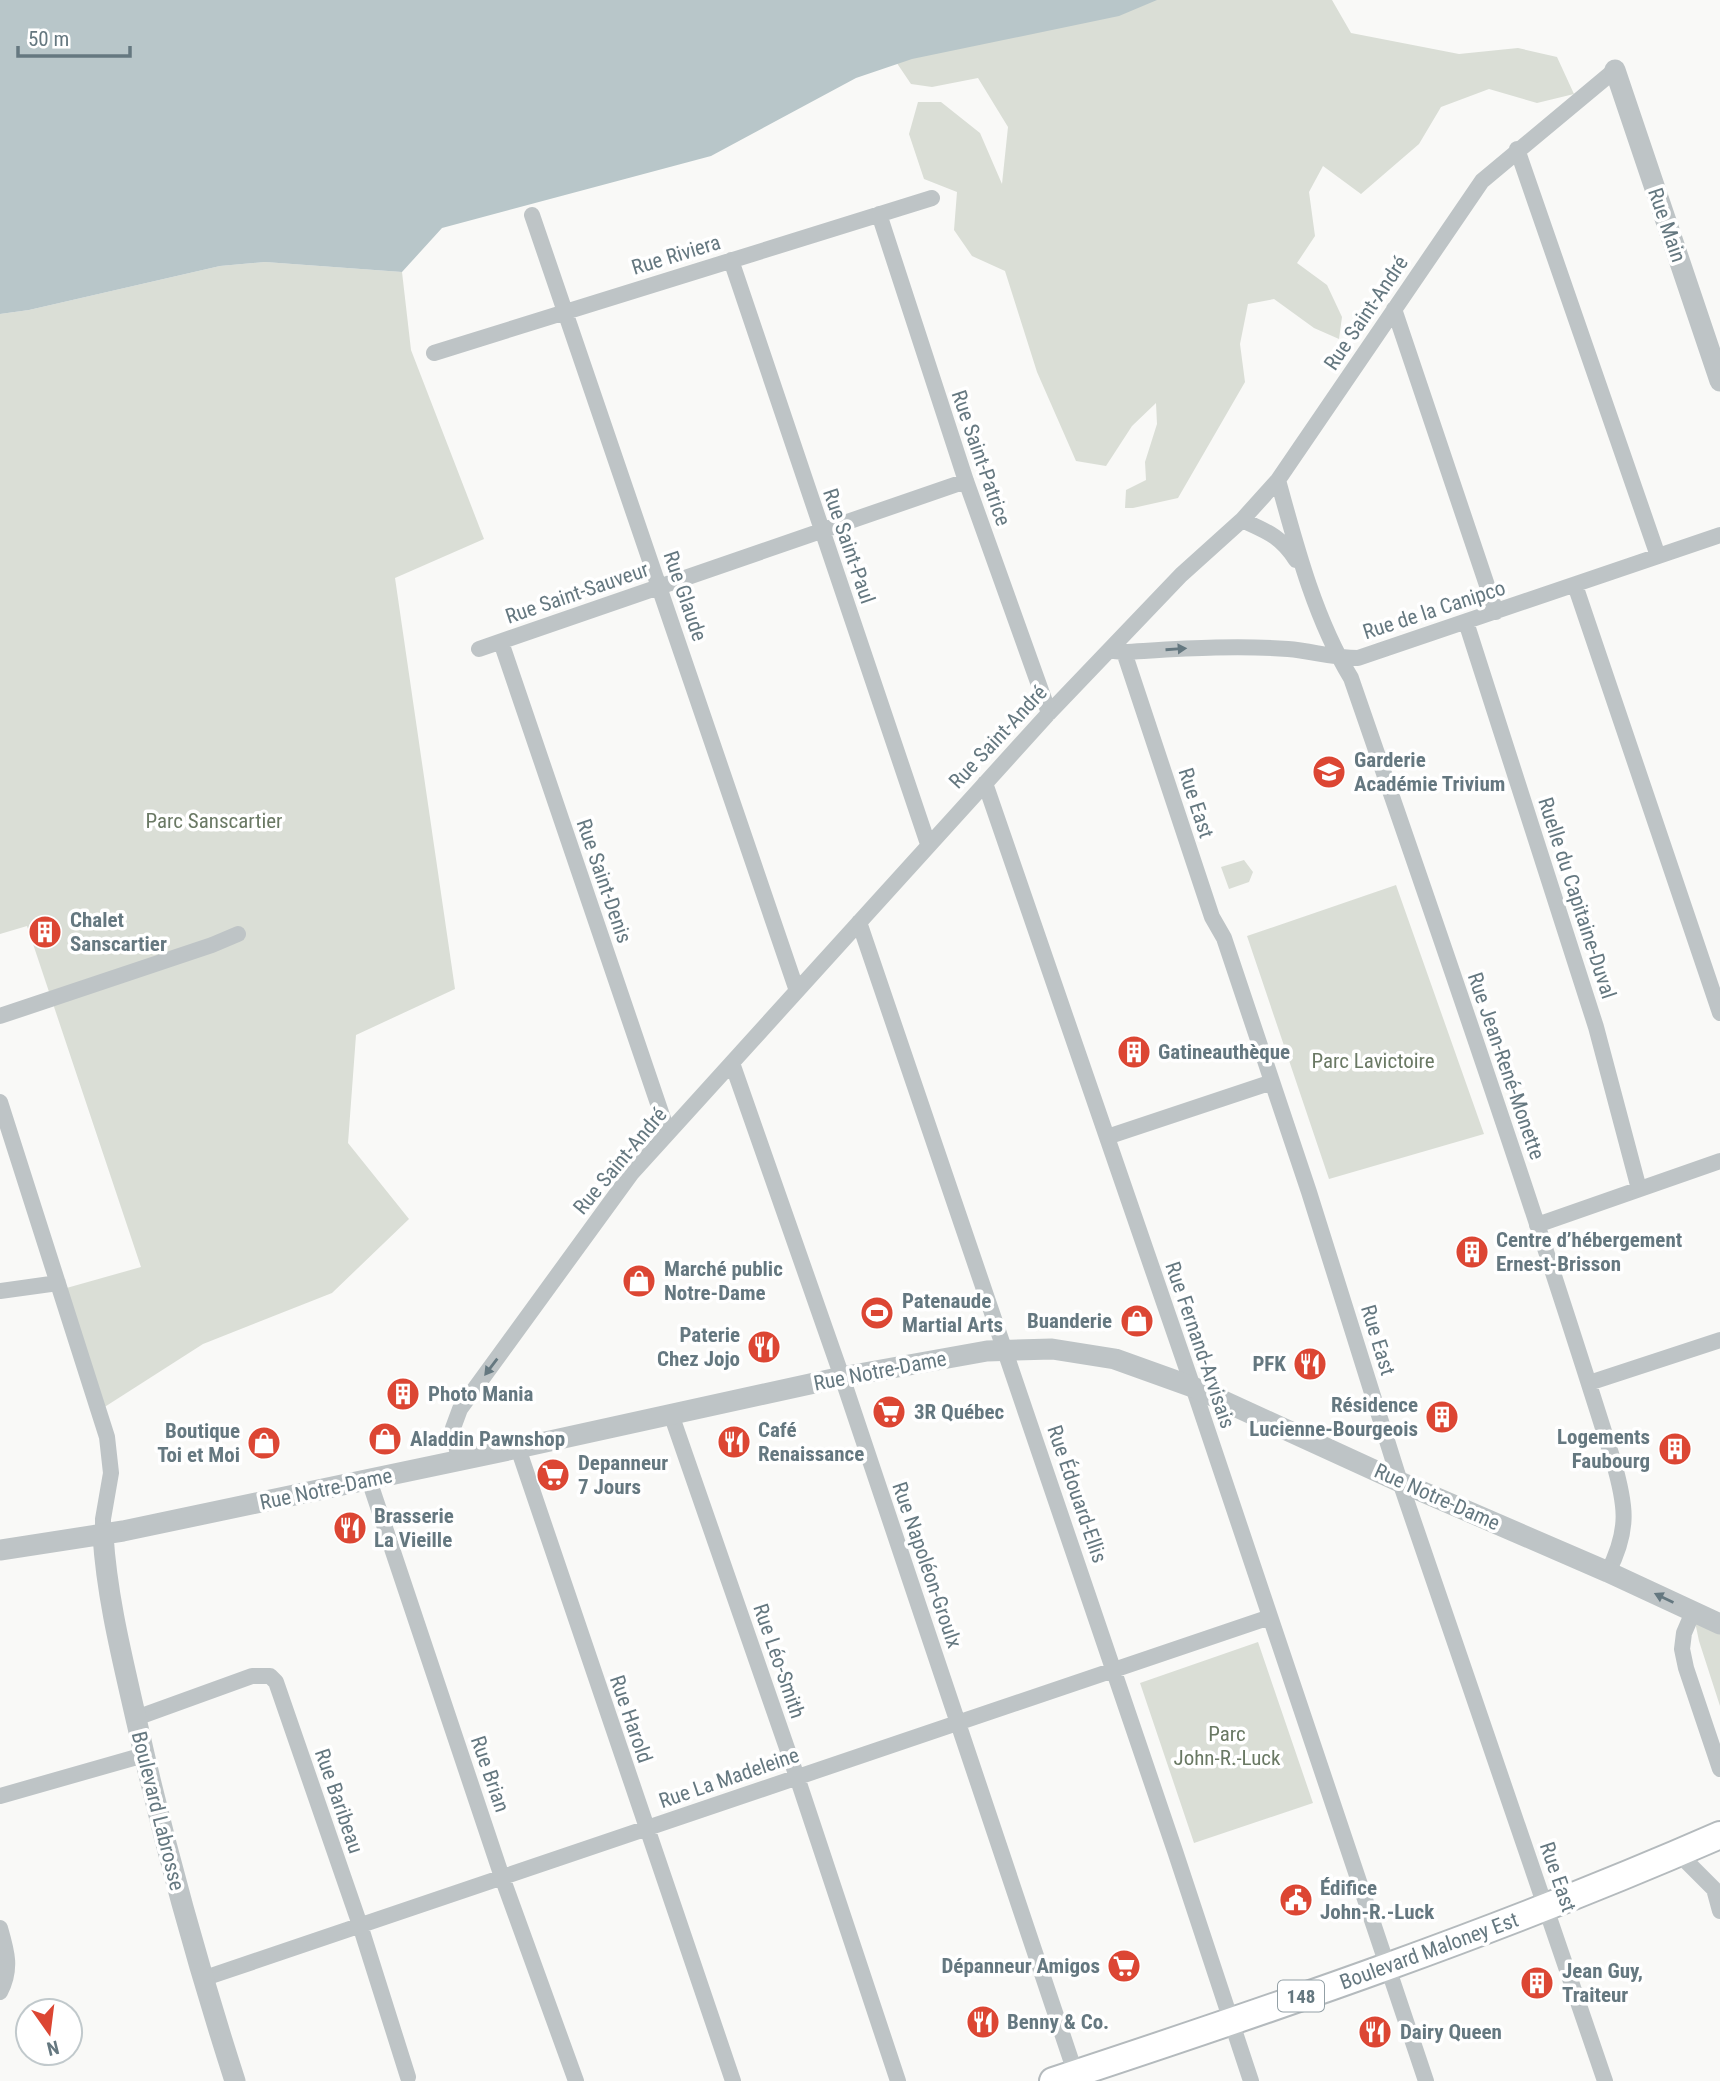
<svg xmlns="http://www.w3.org/2000/svg" width="1720" height="2081" viewBox="0 0 1720 2081" font-family="'Roboto Condensed',sans-serif">
<style>
.green{fill:#daded6}
.water{fill:#b8c6c9}
.lines{fill:none;stroke-linecap:round;stroke-linejoin:round}
.primary-casing{stroke:#b4babd;stroke-width:30}
.minor{stroke:#bec4c6;stroke-width:16}
.tertiary{stroke:#bec4c6;stroke-width:21}
.primary{stroke:#fff;stroke-width:26}
.oneway{fill:#657880}
.labels{text-anchor:middle;stroke-width:7;stroke-linejoin:round;paint-order:stroke}
.shield{fill:#fff;stroke:#93a0a6;stroke-width:2}
.shield-label{font-size:19px;font-weight:bold;fill:#657880}
.street-label{font-size:21px;fill:#657880;stroke:#fff}
.poi-label{font-size:21px;font-weight:bold;fill:#657880;stroke:#fff;text-anchor:start}
.park-label{font-size:21px;fill:#6a7964;stroke:#fff}
</style>
<rect width="100%" height="100%" fill="#f9f9f7"/>
<path class="green" d="M1098,0H1332L1351,33L1459,54L1518,48L1557,57L1574,94L1537,103L1489,89L1441,107L1419,144L1361,194L1323,166L1309,192L1315,236L1297,263L1327,285L1342,317L1339,339L1314,328L1274,299L1248,304L1240,344L1245,382L1178,498L1133,508H1125L1126,490L1146,480L1145,462L1157,424L1156,403L1132,426L1106,466L1076,461L1037,372L1005,271L972,256L954,230L957,192L924,179L909,134L918,102H941L980,133L1002,184L1008,127L978,78L932,87L911,84L886,47Z
M265,262L402,272L411,350L484,539L395,578L455,989L356,1035L348,1143L409,1219L332,1293L203,1344L103,1408L63,1289L141,1267L27,926L0,934V314L29,310L220,266Z
M1244,860L1253,872L1249,882L1229,889L1221,867Z
M1396,885L1484,1134L1329,1179L1247,936Z
M1693,1612L1720,1624V1706L1699,1641Z
M1258,1642L1313,1803L1194,1843L1140,1683Z"/>
<path class="water" d="M0,0H1157L1119,16L912,59L856,78L711,156L442,228L402,272L265,262L220,266L29,310L0,314Z"/>
<g class="lines">
<defs>
<path id="primary" d="M1053,2081C1278,2007 1503,1930 1720,1835"/>
</defs>
<use href="#primary" class="primary-casing"/>
<path class="minor" d="M1517,149L1658,556
M879,214L966,481L1049,713
M532,215L797,991
M731,260L928,844
M1394,309L1496,612
M434,353L932,198
M1278,480C1296,546 1315,619 1351,678C1441,938 1531,1198 1613,1460C1626,1505 1630,1529 1608,1572
M1242,520C1266,531 1281,536 1296,560
M1575,585L1720,1013
M1466,622L1596,1027L1639,1189
M501,642L668,1133
M479,649L966,481
M1114,651L1124,652C1179,649 1232,645 1288,649C1312,651 1334,658 1358,658L1720,535
M1124,652L1212,917L1224,938L1309,1192L1400,1482L1605,2081
M985,783L1193,1387L1426,2081
M859,922L1175,1851L1251,2081
M0,1016L212,945L238,934
M732,1063L842,1377L1078,2081
M0,1102L107,1437L111,1473L103,1519V1535
M1107,1137L1272,1082
M1537,1225L1720,1161
M0,1291L58,1283
M1589,1383L1720,1340
M671,1414L797,1777L898,2081
M518,1448L733,2081
M459,1461L453,1428L460,1409L631,1174L1049,713L1181,575L1242,520L1278,480L1482,181L1615,70
M369,1480L502,1877L576,2081
M1693,1612L1684,1633L1682,1649L1686,1668L1720,1769
M136,1718L252,1676H270L276,1682L360,1925L408,2077
M0,1796L144,1755
M1675,1855L1685,1860L1714,1889L1720,1911
M0,1928C7,1952 12,1969 0,1992
M202,1979L1270,1617"/>
<path class="tertiary" d="M1615,70L1720,381
M103,1535C107,1599 123,1661 137,1723C164,1844 197,1963 235,2081
M0,1550L123,1531L518,1448L842,1377L987,1351L1052,1349L1115,1359L1193,1387L1400,1482L1608,1572L1720,1624"/>
<use href="#primary" class="primary"/>
</g>
<defs><path id="oneway-solid" d="M-6-.8H1V-3.2L6.5 0L1 3.2V.8H-6Z" transform="scale(1.75)"/></defs>
<g class="oneway">
<use href="#oneway-solid" transform="translate(1176 649) rotate(-4)"/>
<use href="#oneway-solid" transform="translate(491 1367) rotate(127)"/>
<use href="#oneway-solid" transform="translate(1664 1598) rotate(-154)"/>
</g>
<defs>
<symbol id="school-disc" viewBox="-11 -11 22 22"><circle r="9.5" fill="#dc4633" stroke="#fff"/><path d="M0-5L7-2L0 1L-7-2ZM-4 1L0 2.5L4 1V4Q0 6-4 4Z" fill="#fff"/></symbol>
<symbol id="building-disc" viewBox="-11 -11 22 22"><circle r="9.5" fill="#dc4633" stroke="#fff"/><path d="M-4-6H4V6H1V3H-1V6H-4ZM-2.5-4.3h1.7v1.8h-1.7ZM.8-4.3h1.7v1.8H.8ZM-2.5-1h1.7V.8h-1.7ZM.8-1h1.7V.8H.8Z" fill="#fff"/></symbol>
<symbol id="shop-disc" viewBox="-11 -11 22 22"><circle r="9.5" fill="#dc4633" stroke="#fff"/><path d="M-5-2.5h2.3a2.7 3.5 0 0 1 5.4 0H5L5.5 6h-11ZM-1.5-2.5h3a1.5 2.3 0 0 0-3 0Z" fill="#fff"/></symbol>
<symbol id="stadium-disc" viewBox="-11 -11 22 22"><circle r="9.5" fill="#dc4633" stroke="#fff"/><path d="M0-5a6.5 5 0 1 0 0 10a6.5 5 0 1 0 0-10ZM-3.5-1.8h7v3.6h-7Z" fill="#fff"/></symbol>
<symbol id="restaurant-disc" viewBox="-11 -11 22 22"><circle r="9.5" fill="#dc4633" stroke="#fff"/><path d="M-5-6h1v4h1v-4h1v4h1v-4h1v5L-1.5 .5V6h-2V.5L-5-1ZM5-6V6H3V1.5H1.5Q1.5-4 5-6Z" fill="#fff"/></symbol>
<symbol id="supermarket-disc" viewBox="-11 -11 22 22"><circle r="9.5" fill="#dc4633" stroke="#fff"/><path d="M-6-5.5h2.5l.6 2H6L4.5 2H-2.5L-4.4-4H-6ZM-1.5 3.2a1.3 1.3 0 1 0 .1 0ZM3 3.2a1.3 1.3 0 1 0 .1 0Z" fill="#fff"/></symbol>
<symbol id="civic-disc" viewBox="-11 -11 22 22"><circle r="9.5" fill="#dc4633" stroke="#fff"/><path d="M-.6-6.5H3V-4.5H.6V-3L4-1V1h2V6H-6V1h2V-1L-.6-3ZM-1.2 2.5V6h2.4V2.5Z" fill="#fff"/></symbol>
</defs>
<g fill-rule="evenodd">
<use href="#school-disc" x="1310" y="753" width="38" height="38"/>
<use href="#building-disc" x="26" y="913" width="38" height="38"/>
<use href="#building-disc" x="1115" y="1033" width="38" height="38"/>
<use href="#building-disc" x="1453" y="1233" width="38" height="38"/>
<use href="#shop-disc" x="620" y="1262" width="38" height="38"/>
<use href="#stadium-disc" x="858" y="1294" width="38" height="38"/>
<use href="#shop-disc" x="1118" y="1302" width="38" height="38"/>
<use href="#restaurant-disc" x="745" y="1328" width="38" height="38"/>
<use href="#restaurant-disc" x="1291" y="1345" width="38" height="38"/>
<use href="#building-disc" x="384" y="1375" width="38" height="38"/>
<use href="#supermarket-disc" x="870" y="1393" width="38" height="38"/>
<use href="#building-disc" x="1423" y="1398" width="38" height="38"/>
<use href="#shop-disc" x="366" y="1420" width="38" height="38"/>
<use href="#restaurant-disc" x="715" y="1423" width="38" height="38"/>
<use href="#shop-disc" x="245" y="1424" width="38" height="38"/>
<use href="#building-disc" x="1656" y="1430" width="38" height="38"/>
<use href="#supermarket-disc" x="534" y="1456" width="38" height="38"/>
<use href="#restaurant-disc" x="331" y="1509" width="38" height="38"/>
<use href="#civic-disc" x="1277" y="1881" width="38" height="38"/>
<use href="#supermarket-disc" x="1105" y="1947" width="38" height="38"/>
<use href="#building-disc" x="1518" y="1964" width="38" height="38"/>
<use href="#restaurant-disc" x="964" y="2003" width="38" height="38"/>
<use href="#restaurant-disc" x="1356" y="2013" width="38" height="38"/>
</g>
<g class="labels">
<rect class="shield" x="1278" y="1980.5" width="46" height="31" rx="5"/>
<g class="shield-label">
<text x="1301" y="2003">148</text>
</g>
<g class="street-label">
<text transform="translate(1667 225) rotate(71)" y="7">Rue Main</text>
<text transform="translate(676 255) rotate(-17)" y="7">Rue Riviera</text>
<text transform="translate(1366 313) rotate(-56)" y="7">Rue Saint-André</text>
<text transform="translate(981 458) rotate(71)" y="7">Rue Saint-Patrice</text>
<text transform="translate(849 546) rotate(71)" y="7">Rue Saint-Paul</text>
<text transform="translate(577 593) rotate(-19)" y="7">Rue Saint-Sauveur</text>
<text transform="translate(685 596) rotate(71)" y="7">Rue Glaude</text>
<text transform="translate(1434 610) rotate(-18)" y="7">Rue de la Canipco</text>
<text transform="translate(998 737) rotate(-47)" y="7">Rue Saint-André</text>
<text transform="translate(1196 803) rotate(72)" y="7">Rue East</text>
<text transform="translate(604 881) rotate(71)" y="7">Rue Saint-Denis</text>
<text transform="translate(1577 898) rotate(72)" y="7">Ruelle du Capitaine-Duval</text>
<text transform="translate(1506 1066) rotate(71)" y="7">Rue Jean-René-Monette</text>
<text transform="translate(620 1161) rotate(-50)" y="7">Rue Saint-André</text>
<text transform="translate(1378 1340) rotate(73)" y="7">Rue East</text>
<text transform="translate(1200 1345) rotate(71)" y="7">Rue Fernand-Arvisais</text>
<text transform="translate(880 1371) rotate(-11)" y="7">Rue Notre-Dame</text>
<text transform="translate(326 1489) rotate(-12)" y="7">Rue Notre-Dame</text>
<text transform="translate(1077 1494) rotate(71)" y="7">Rue Édouard-Ellis</text>
<text transform="translate(1437 1497) rotate(24)" y="7">Rue Notre-Dame</text>
<text transform="translate(927 1565) rotate(71)" y="7">Rue Napoléon-Groulx</text>
<text transform="translate(779 1661) rotate(71)" y="7">Rue Léo-Smith</text>
<text transform="translate(631 1719) rotate(71)" y="7">Rue Harold</text>
<text transform="translate(490 1774) rotate(71)" y="7">Rue Brian</text>
<text transform="translate(729 1778) rotate(-19)" y="7">Rue La Madeleine</text>
<text transform="translate(339 1801) rotate(71)" y="7">Rue Baribeau</text>
<text transform="translate(158 1811) rotate(76)" y="7">Boulevard Labrosse</text>
<text transform="translate(1558 1877) rotate(71)" y="7">Rue East</text>
<text transform="translate(1429 1951) rotate(-20)" y="7">Boulevard Maloney Est</text>
</g>
<g class="poi-label">
<text x="1354" y="767">Garderie<tspan x="1354" dy="24">Académie Trivium</tspan></text>
<text x="70" y="927">Chalet<tspan x="70" dy="24">Sanscartier</tspan></text>
<text x="1158" y="1059">Gatineauthèque</text>
<text x="1496" y="1247">Centre d’hébergement<tspan x="1496" dy="24">Ernest-Brisson</tspan></text>
<text x="664" y="1276">Marché public<tspan x="664" dy="24">Notre-Dame</tspan></text>
<text x="902" y="1308">Patenaude<tspan x="902" dy="24">Martial Arts</tspan></text>
<text x="1112" y="1328" text-anchor="end">Buanderie</text>
<text x="740" y="1342" text-anchor="end">Paterie<tspan x="740" dy="24">Chez Jojo</tspan></text>
<text x="1286" y="1371" text-anchor="end">PFK</text>
<text x="428" y="1401">Photo Mania</text>
<text x="1418" y="1412" text-anchor="end">Résidence<tspan x="1418" dy="24">Lucienne-Bourgeois</tspan></text>
<text x="914" y="1419">3R Québec</text>
<text x="758" y="1437">Café<tspan x="758" dy="24">Renaissance</tspan></text>
<text x="240" y="1438" text-anchor="end">Boutique<tspan x="240" dy="24">Toi et Moi</tspan></text>
<text x="1650" y="1444" text-anchor="end">Logements<tspan x="1650" dy="24">Faubourg</tspan></text>
<text x="410" y="1446">Aladdin Pawnshop</text>
<text x="578" y="1470">Depanneur<tspan x="578" dy="24">7 Jours</tspan></text>
<text x="374" y="1523">Brasserie<tspan x="374" dy="24">La Vieille</tspan></text>
<text x="1320" y="1895">Édifice<tspan x="1320" dy="24">John-R.-Luck</tspan></text>
<text x="1100" y="1973" text-anchor="end">Dépanneur Amigos</text>
<text x="1562" y="1978">Jean Guy,<tspan x="1562" dy="24">Traiteur</tspan></text>
<text x="1007" y="2029">Benny &amp; Co.</text>
<text x="1400" y="2039">Dairy Queen</text>
</g>
<g class="park-label">
<text x="214" y="828">Parc Sanscartier</text>
<text x="1373" y="1068">Parc Lavictoire</text>
<text x="1227" y="1741">Parc<tspan x="1227" dy="24">John-R.-Luck</tspan></text>
</g>
</g>
<g transform="translate(49 2032) rotate(166)"><circle r="33" fill="#ffffff" stroke="#c1c9cc" stroke-width="2"/>
<path d="M0-5L12 26L0 18L-12 26Z" fill="#dc4633"/>
<text y="-10" font-size="19" font-weight="bold" text-anchor="middle" fill="#657880">N</text>
</g>
<path d="M18 46v10h112v-10" fill="none" stroke="#657880" stroke-width="3.5"/>
<text x="28" y="46" font-size="21" fill="#657880" stroke="#ffffff" stroke-width="5" paint-order="stroke">50 m</text>
</svg>
